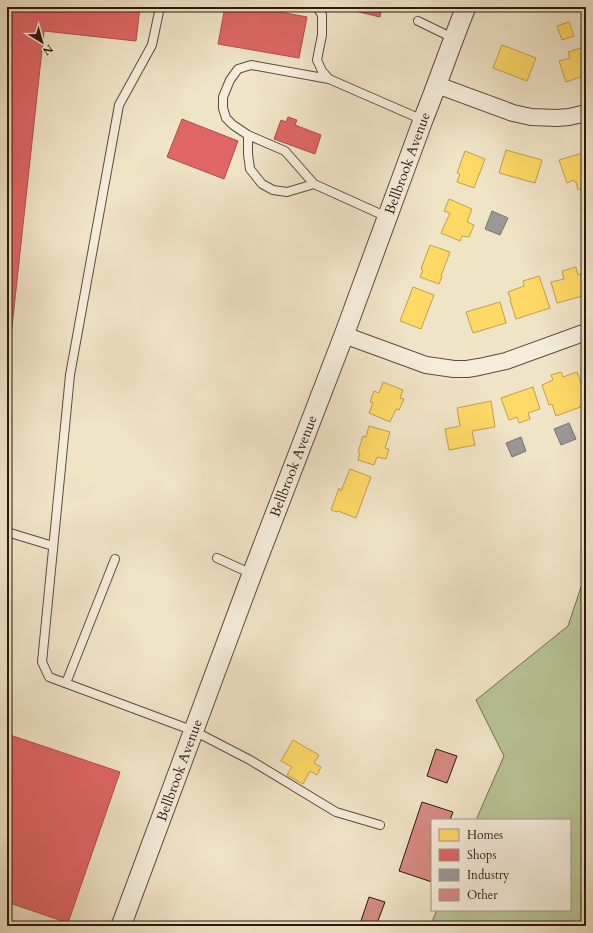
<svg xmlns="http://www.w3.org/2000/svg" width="593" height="933" viewBox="0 0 593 933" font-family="Cardo,serif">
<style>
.green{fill:#b8c497;stroke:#716e53}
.homes{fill:#ffd966;stroke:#bf9f4c}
.shops{fill:#e06666;stroke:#a94f4c}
.industry{fill:#999;stroke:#787270}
.building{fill:#d68a82;stroke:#2a180f}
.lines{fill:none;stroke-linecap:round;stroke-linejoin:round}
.service-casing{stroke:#5c4b3d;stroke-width:10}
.minor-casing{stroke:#5c4b3d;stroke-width:18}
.tertiary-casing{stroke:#5c4b3d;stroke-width:21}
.service{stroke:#f5eddb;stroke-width:8}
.minor{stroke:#f5eddb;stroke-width:16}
.tertiary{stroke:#f5eddb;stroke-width:19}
.labels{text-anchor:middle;stroke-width:4;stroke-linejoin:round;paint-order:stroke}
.street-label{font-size:14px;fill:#2a180f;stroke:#f5eddb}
</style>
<rect width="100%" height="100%" fill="#f0e4c7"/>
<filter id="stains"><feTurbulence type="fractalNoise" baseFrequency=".005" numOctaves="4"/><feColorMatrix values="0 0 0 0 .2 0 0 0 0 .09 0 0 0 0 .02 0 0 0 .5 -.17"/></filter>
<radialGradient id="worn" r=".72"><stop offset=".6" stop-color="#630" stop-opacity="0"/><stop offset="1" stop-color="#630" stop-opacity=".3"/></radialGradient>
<path class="green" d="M586,572V926H430L437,910H570V820H476L504,756L476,700L568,626Z"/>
<path class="homes" d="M569,22L574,36L562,40L557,26Z
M502,45L536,58L527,81L493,68Z
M581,48L583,53H586V75L566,82L559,61L570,58L568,52Z
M506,150L542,160L535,183L499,173Z
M465,151L485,159L474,188L457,182L460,174L457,173Z
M586,152V187L578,190L576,182H575L574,180L567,183L559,160Z
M449,199L472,209L467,222L474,225L469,237L462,236L460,241L441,233L450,213L444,211Z
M430,245L450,252L441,276H442L439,284L420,277L423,270L421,269Z
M576,267L578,275L585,273L584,270L586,269V295L557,303L551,282L564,279L562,271Z
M539,276L550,308L516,319L510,300H511L508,292L524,286L523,281Z
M413,287L434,295L421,329L400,321Z
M500,302L506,323L473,333L466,312Z
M561,372L563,377L577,372L586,396V405L556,416L552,404L549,405L542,385L553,380L551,375Z
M383,382L403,390L400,398L404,399L399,410L396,409L390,422L369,413L373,403L370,402L374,391L379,393Z
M533,387L540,409L528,413L530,419L519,423L517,417L509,420L501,398Z
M491,401L495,427L472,431L475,445L449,450L445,429L460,426L457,408Z
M369,426L390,432L385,448L389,449L386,459L377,457L374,465L358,460L360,453L358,452L363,436L366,437Z
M350,469L371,477L356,518L338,511L337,512L331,510L339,488L341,491Z
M293,740L319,755L314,763L321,767L317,775L310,771L303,784L287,775L292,767L281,761Z"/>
<path class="shops" d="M7,7H140L136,41L44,31L7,373Z
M225,7H253L307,17L299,58L218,44Z
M338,7H382L380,17Z
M386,7H407L406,12Z
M288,117L297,120L295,125L321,135L315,154L274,139L281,120L286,122Z
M182,119L238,141L224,179L167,157Z
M7,734L120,772L68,923L7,902Z"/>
<path class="industry" d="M492,211L508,218L500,235L485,229Z
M569,423L576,439L561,445L554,429Z
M521,437L526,451L512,457L506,443Z"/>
<path class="building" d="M436,749L457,756L447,783L427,776Z
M422,802L453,812L450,820H432V882L399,871Z
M369,897L385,902L376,926H364L360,924Z"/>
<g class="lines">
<defs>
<path id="service" d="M160,7L152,45L119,105L70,375L42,662L49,677L194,731L250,760L336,812L380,825
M317,7L322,15V35L317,60L322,71L329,79L423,120
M418,21L453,38
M329,79L251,65L238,69L230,80L223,97V108L226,118L233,125L248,135L285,151L314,184L387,217
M248,135V154L250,169L262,184L273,190L287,192L314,184
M7,532L53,546
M217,558L252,574
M66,683L115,559"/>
<path id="minor" d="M437,85L513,113L531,117L557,118L569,117L586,113
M344,335L426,365L454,369H467L479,367L506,361L586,332"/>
<path id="tertiary" d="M121,926L252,574L344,335L423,120C438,83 451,44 466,7"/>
</defs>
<use href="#service" class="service-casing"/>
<use href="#minor" class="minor-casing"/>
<use href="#tertiary" class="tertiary-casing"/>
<use href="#service" class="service"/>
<use href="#minor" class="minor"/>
<use href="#tertiary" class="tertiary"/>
</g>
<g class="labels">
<g class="street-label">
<text transform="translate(407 163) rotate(-70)" y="5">Bellbrook Avenue</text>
<text transform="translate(293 466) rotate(-69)" y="5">Bellbrook Avenue</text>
<text transform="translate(179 770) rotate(-70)" y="5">Bellbrook Avenue</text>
</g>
</g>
<rect width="593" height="933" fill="none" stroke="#f0e4c7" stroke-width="24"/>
<rect x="8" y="8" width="577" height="917" fill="none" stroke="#2a180f" stroke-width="2"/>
<rect x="12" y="12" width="569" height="909" fill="none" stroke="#2a180f"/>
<rect x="431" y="819" width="140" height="92" fill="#f5eddb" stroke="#a49889"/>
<rect x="439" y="829" width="20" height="12" fill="#ffd966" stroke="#a49889"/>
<text x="467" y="839" font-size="12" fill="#2a180f">Homes</text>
<rect x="439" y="849" width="20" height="12" fill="#e06666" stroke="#a49889"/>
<text x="467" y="859" font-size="12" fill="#2a180f">Shops</text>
<rect x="439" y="869" width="20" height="12" fill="#999999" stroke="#a49889"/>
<text x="467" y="879" font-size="12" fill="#2a180f">Industry</text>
<rect x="439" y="889" width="20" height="12" fill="#d68a82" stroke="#a49889"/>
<text x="467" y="899" font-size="12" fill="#2a180f">Other</text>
<g transform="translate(42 42) rotate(143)" stroke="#f5eddb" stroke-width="3" paint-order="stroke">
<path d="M0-3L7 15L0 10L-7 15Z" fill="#2a180f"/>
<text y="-6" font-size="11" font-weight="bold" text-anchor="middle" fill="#2a180f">N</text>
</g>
<rect width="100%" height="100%" filter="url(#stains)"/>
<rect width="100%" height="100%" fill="url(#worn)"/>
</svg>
